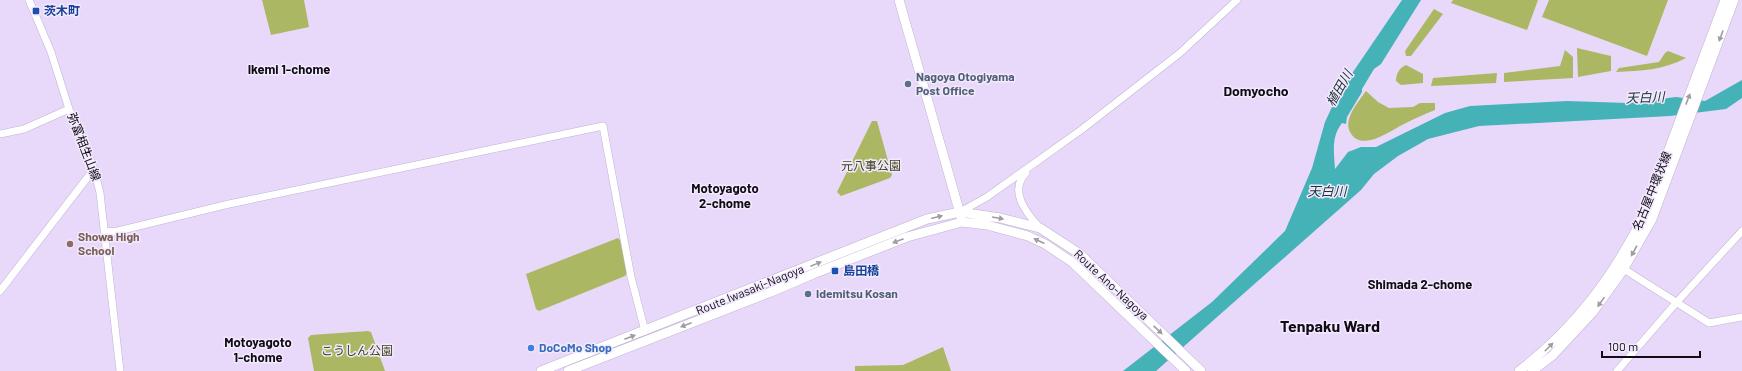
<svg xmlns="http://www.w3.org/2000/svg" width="1742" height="371" viewBox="0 0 1742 371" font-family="Barlow,'Noto Sans JP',sans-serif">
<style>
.green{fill:#abb762}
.water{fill:#45b2b8}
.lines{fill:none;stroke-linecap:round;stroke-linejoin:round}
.minor-casing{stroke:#c1b2d2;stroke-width:8}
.major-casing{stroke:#c1b2d2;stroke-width:10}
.minor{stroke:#fff;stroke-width:7}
.major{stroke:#fff;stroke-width:9}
.oneway{fill:#9f9da1}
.transit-dot{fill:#1a4fb4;stroke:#f2e9fd;stroke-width:1.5}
.service-dot{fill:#5c6f8a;stroke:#f2e9fd;stroke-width:1.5}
.education-dot{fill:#8d6e63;stroke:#f2e9fd;stroke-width:1.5}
.shop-dot{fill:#3f7fe0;stroke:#f2e9fd;stroke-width:1.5}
.labels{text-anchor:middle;stroke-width:3;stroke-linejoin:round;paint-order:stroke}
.transit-label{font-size:12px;font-weight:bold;fill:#164399;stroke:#f2e9fd;text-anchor:start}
.service-label{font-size:12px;font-weight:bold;fill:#4e5e75;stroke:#f2e9fd;text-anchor:start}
.street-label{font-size:12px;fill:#100b15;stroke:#f2e9fd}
.park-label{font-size:12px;fill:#3e441b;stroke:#f2e9fd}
.education-label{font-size:12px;font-weight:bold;fill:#785e54;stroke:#f2e9fd;text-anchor:start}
.shop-label{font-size:12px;font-weight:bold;fill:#366cbe;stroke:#f2e9fd;text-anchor:start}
.neighbourhood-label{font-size:13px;font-weight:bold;fill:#100b15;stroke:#f2e9fd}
.water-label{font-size:13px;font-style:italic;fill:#1a3334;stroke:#f2e9fd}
.quarter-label{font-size:14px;font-weight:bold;fill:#100b15;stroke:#f2e9fd}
.district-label{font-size:16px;font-weight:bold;fill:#100b15;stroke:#f2e9fd}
</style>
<rect width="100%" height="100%" fill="#e8d9fa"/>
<path class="green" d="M262,0H304L309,27L271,35Z
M1453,0H1538L1527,30L1451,3Z
M1549,0H1668L1647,56L1542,17Z
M1434,9L1443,14L1411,56H1406L1405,51Z
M1577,48L1611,56V71L1578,77Z
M1565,50L1573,57V78L1504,82V73L1560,66Z
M1668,51L1686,58C1664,70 1640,71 1616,72L1619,68L1659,62L1665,53Z
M1406,65L1423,74V83L1401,85L1396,81C1396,74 1399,68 1406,65Z
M1497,73L1496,83L1431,86L1433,78Z
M1366,91L1378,102L1389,108L1413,107L1420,103H1435V110C1424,114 1414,119 1404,124C1390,131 1361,153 1350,132C1343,119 1359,101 1366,91Z
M872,121H877L892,175L890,178L841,196L837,192Z
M618,238L620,240L627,273L625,276L539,311L536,309L526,274Z
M368,331L371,332L385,371H314L308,338L311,335Z
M943,347L951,371H855V366L903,365Z"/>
<path class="water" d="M1402,0H1421L1381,64L1374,69L1362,89V92L1347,117L1346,124L1342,123C1331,137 1334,152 1335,169L1348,152L1361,147H1376L1445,113L1470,106L1567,101L1628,103L1676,97L1705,101L1742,80V98L1726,109L1670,116L1479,126L1428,139L1398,156L1374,174L1361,190L1156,371H1123L1212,302L1285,231L1312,168L1325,122L1338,94Z"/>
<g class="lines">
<defs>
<path id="minor" d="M29,0L51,52L69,109L94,169L100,193L120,371
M0,134L24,129L69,109
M1026,173C1008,191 1027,214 1040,228
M960,212L987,197L1081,130L1180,53L1237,0
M104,232L118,231L229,204L603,126L631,277L645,331
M1619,266L1709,323L1742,317
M0,291L94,169
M1617,371L1676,303L1742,231"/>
<path id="major" d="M899,0L961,217
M541,371L927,219L960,212L1000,218L1040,228L1080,254L1201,371
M568,371L771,292L813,274L907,237L962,222L987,225L1028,236L1045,244L1072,262L1186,371
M1519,371C1575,328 1614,276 1645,213L1725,0
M1532,371L1552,356L1592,313L1623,270L1652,219L1734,0"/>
</defs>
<use href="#minor" class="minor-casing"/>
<use href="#major" class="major-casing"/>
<use href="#minor" class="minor"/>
<use href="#major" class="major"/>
</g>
<defs><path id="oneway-solid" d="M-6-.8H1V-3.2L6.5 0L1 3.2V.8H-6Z"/></defs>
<g class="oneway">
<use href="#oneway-solid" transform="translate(1721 36) rotate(110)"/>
<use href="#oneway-solid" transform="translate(1688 99) rotate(-69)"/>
<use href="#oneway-solid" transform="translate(937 217) rotate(-14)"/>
<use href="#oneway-solid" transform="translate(998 218) rotate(10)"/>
<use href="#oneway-solid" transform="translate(898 241) rotate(159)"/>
<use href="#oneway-solid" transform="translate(1039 241) rotate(-155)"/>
<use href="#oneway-solid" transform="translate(1634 251) rotate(119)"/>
<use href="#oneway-solid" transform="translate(816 264) rotate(-22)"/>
<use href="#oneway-solid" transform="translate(1601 302) rotate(125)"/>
<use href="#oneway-solid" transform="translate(686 325) rotate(159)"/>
<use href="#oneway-solid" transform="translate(1158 330) rotate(43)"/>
<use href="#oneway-solid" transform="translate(630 337) rotate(-21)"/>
<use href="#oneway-solid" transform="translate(1549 347) rotate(-45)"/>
</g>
<g class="transit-dot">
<rect x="32" y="7" width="8" height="8" rx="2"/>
<rect x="831" y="267" width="8" height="8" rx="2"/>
</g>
<g class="service-dot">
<circle cx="908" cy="84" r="4"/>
<circle cx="808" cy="294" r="4"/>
</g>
<circle class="education-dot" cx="70" cy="244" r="4"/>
<circle class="shop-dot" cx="531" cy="348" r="4"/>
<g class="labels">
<g class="transit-label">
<text x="44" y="15">茨木町</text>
<text x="843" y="275">島田橋</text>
</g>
<g class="service-label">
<text x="916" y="81">Nagoya Otogiyama<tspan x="916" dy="14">Post Office</tspan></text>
<text x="816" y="298">Idemitsu Kosan</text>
</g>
<g class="street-label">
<text transform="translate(84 147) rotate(69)" y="4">弥富相生山線</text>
<text transform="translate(1652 191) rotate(-68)" y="4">名古屋中環状線</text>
<text transform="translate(1111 285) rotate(43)" y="4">Route Ano-Nagoya</text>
<text transform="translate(750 290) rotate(-22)" y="4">Route Iwasaki-Nagoya</text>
</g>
<g class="park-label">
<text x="871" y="170">元八事公園</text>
<text x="357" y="355">こうしん公園</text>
</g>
<g class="education-label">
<text x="78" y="241">Showa High<tspan x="78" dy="14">School</tspan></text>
</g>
<g class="shop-label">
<text x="539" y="352">DoCoMo Shop</text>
</g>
<g class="neighbourhood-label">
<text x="289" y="74">Ikemi 1-chome</text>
<text x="725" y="193">Motoyagoto<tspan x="725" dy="15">2-chome</tspan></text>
<text x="1420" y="289">Shimada 2-chome</text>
<text x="258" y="347">Motoyagoto<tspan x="258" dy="15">1-chome</tspan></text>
</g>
<g class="water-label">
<text transform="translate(1339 88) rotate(-60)" y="5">植田川</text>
<text transform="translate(1645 97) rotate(-2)" y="5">天白川</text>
<text x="1327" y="196">天白川</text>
</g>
<g class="quarter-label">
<text x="1256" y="96">Domyocho</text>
</g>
<g class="district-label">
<text x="1330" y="332">Tenpaku Ward</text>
</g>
</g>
<path d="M1602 351v6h98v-6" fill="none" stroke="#100b15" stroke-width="2"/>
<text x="1608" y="351" font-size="12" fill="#100b15" stroke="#f2e9fd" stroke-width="3" paint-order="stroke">100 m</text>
</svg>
